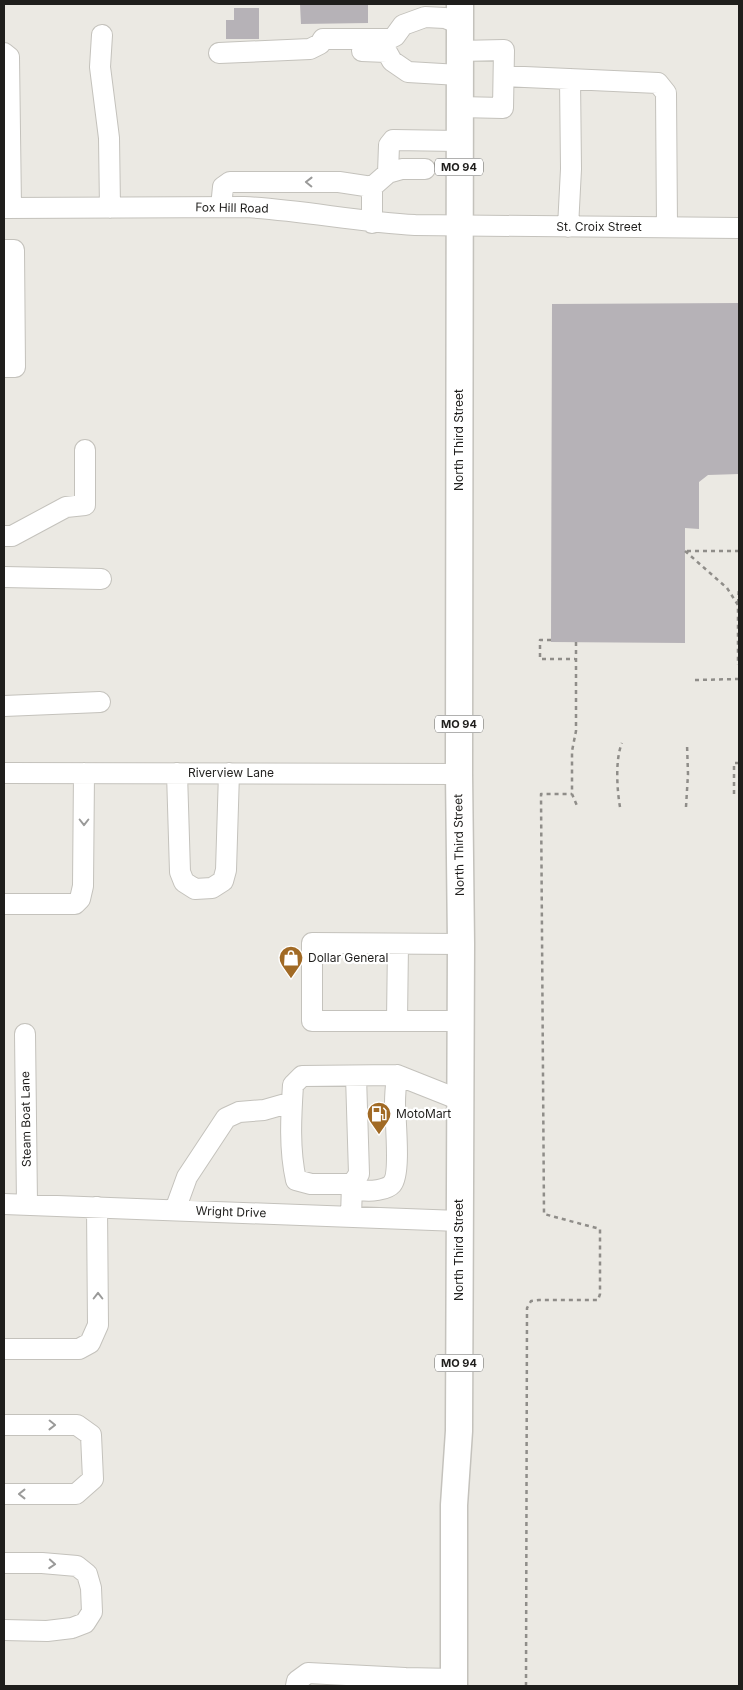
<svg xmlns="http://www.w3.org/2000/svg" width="743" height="1690" viewBox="0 0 743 1690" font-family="Inter,sans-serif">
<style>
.building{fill:#b6b2b7}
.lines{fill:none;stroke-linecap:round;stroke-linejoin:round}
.minor-casing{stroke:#c4c2bc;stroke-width:22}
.major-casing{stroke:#c4c2bc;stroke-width:29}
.path{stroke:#8f8d89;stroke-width:2.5;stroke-dasharray:4 4;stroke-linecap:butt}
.minor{stroke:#fff;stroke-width:20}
.major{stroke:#fff;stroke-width:26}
.oneway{stroke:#9a9a99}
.labels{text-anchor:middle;stroke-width:4.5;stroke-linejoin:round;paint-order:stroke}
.shield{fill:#fff;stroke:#626260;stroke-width:1}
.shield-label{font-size:11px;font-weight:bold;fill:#1f1e1c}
.street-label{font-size:12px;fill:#1f1e1c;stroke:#fff}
.poi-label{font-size:12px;fill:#1f1e1c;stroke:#fff;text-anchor:start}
</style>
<rect width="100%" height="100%" fill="#ebe9e3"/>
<path class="building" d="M300,4H368V23L301,24Z
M234,8H259V39H226V20H234Z
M739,303V474L708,475L699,482V529L685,528V643L551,642L552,304Z"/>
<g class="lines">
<defs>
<path id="minor" d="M102,35L100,67L109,138L110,208
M362,51L387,52L392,61L408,72L459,75
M4,53L9,57L11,208
M219,53L310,49L320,44L323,39H389L395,36L403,25L425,17L445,18L460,24
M504,76L658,83L666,93L667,227
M459,107L503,108L504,50L459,51
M388,173L389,145L393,140L459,141
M221,207L223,187L230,182H339L372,187
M4,208L244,207C302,210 358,222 415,225L739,228
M372,223V187L388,173L402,169H425
M568,227L571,169L570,79
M4,250H14L15,367H4
M4,536H12L66,507L85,505V450
M4,577L101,579
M4,706L100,702
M4,773L459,774
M177,773L180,872L184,882L195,889L212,888L223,881L226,870L229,773
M4,904H75L80,899L83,886L84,773
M397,1021L398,944
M460,1021H312V943L461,944
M25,1034L27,1204
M356,1076L359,1174L352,1184C355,1186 359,1189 362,1190C369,1192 387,1190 392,1184C401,1174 395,1118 395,1103C395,1094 396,1084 397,1075
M4,1204L459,1221
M175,1210L187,1177L226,1118L239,1112L264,1110L292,1102
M351,1217L352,1184H311L296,1180C289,1149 291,1116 293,1085L302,1076L397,1075L460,1100
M4,1349H79L90,1343L98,1325L97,1207
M4,1425H77L91,1435L93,1479L76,1494H4
M4,1563H42L77,1566L87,1574L91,1588L92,1612L85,1623L72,1628L47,1631L4,1630
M296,1686L297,1681L308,1673L405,1678
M405,1686V1678L454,1679"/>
<path id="major" d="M454,1686V1505L459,1431L461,944L459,774L460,4"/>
</defs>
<use href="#minor" class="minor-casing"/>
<use href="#major" class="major-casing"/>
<path class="path" d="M685,551L727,588L738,605V665
M687,551H739
M738,603L739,588
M551,640H540V659H575
M576,642V731L572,751V794L578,808
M695,680L739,679L738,676
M739,763H734V794H739
M620,807C617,790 615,759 622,743
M686,807L688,774L687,744
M526,1686L527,1308L531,1301L539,1300H598L600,1294V1229L544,1214L541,794H572"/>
<use href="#minor" class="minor"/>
<use href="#major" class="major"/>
</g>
<defs><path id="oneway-chevron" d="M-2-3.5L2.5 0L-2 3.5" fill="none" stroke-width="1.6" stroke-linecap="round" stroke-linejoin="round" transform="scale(1.25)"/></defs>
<g class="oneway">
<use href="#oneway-chevron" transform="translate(309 182) rotate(-179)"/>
<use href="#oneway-chevron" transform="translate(84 822) rotate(90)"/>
<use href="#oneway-chevron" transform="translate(98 1296) rotate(-90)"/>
<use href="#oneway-chevron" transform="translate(52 1425) rotate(1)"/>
<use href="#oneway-chevron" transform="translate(22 1494) rotate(180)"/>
<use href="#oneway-chevron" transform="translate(52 1564) rotate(4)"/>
</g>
<defs>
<symbol id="shop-pin" viewBox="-11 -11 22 30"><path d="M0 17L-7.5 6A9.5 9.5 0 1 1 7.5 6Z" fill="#a16a25" stroke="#fff"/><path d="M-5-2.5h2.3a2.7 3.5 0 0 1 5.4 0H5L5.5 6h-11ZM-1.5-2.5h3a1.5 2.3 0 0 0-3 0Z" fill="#fff"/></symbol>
<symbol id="fuel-pin" viewBox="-11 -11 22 30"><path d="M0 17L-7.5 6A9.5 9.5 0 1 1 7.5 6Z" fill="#a16a25" stroke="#fff"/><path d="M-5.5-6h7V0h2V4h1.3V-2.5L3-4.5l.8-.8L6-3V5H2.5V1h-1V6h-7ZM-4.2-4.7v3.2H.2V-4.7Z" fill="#fff"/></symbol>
</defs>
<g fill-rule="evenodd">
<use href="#shop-pin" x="277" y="944" width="28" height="38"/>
<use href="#fuel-pin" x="365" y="1100" width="28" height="38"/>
</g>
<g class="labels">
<g class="shield">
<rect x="435" y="158.5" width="48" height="17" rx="4"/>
<rect x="435" y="715.5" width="48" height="17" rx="4"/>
<rect x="435" y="1354.5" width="48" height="17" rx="4"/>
</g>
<g class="shield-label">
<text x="459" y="171">MO 94</text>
<text x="459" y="728">MO 94</text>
<text x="459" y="1367">MO 94</text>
</g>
<g class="street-label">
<text transform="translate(232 208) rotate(1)" y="4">Fox Hill Road</text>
<text x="599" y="231">St. Croix Street</text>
<text transform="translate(459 440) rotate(-90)" y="4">North Third Street</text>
<text x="231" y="777">Riverview Lane</text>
<text transform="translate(459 845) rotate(-91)" y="4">North Third Street</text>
<text transform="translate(26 1119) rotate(-91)" y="4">Steam Boat Lane</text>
<text transform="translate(231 1212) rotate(2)" y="4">Wright Drive</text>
<text transform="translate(459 1250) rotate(-90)" y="4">North Third Street</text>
</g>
<g class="poi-label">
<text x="308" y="962">Dollar General</text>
<text x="396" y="1118">MotoMart</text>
</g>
</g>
<rect width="743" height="1690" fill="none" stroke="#1f1e1c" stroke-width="10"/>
</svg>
